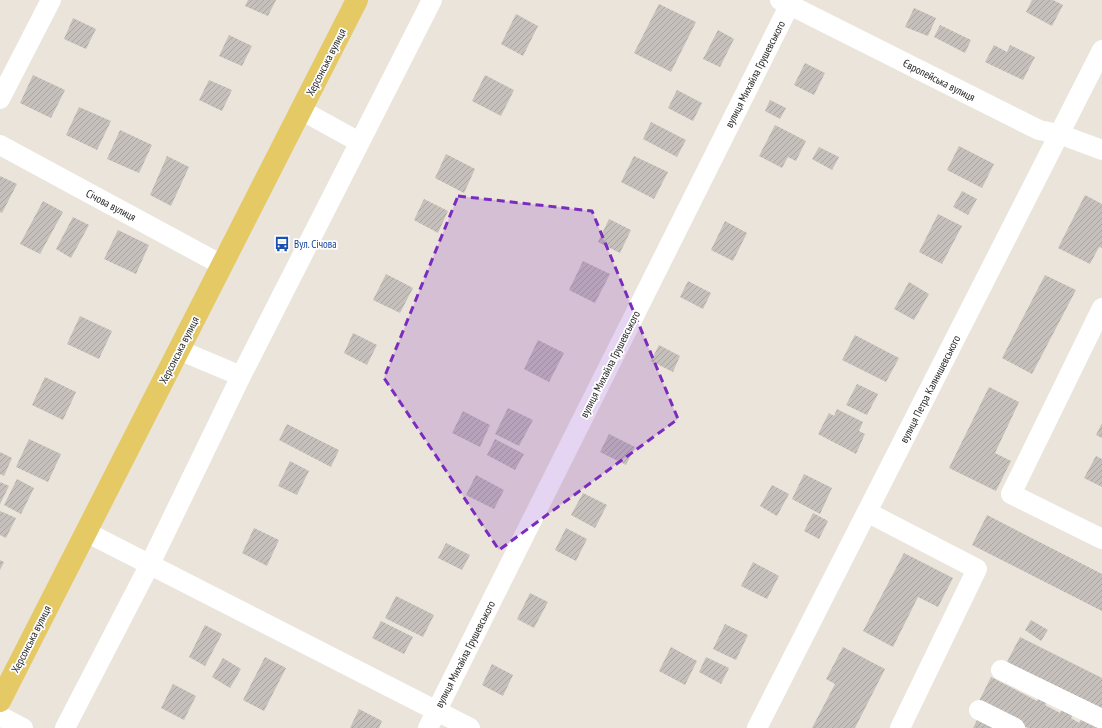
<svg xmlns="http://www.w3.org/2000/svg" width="1102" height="728" viewBox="0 0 1102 728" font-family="'PT Sans Narrow',sans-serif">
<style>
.building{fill:url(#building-hatch)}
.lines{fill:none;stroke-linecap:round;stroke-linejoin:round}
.minor{stroke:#fff;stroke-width:20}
.major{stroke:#e4c965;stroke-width:22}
.marked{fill:#7b2cbf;fill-opacity:0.2;stroke:#7b2cbf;stroke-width:3;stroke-dasharray:8 5;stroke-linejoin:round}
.labels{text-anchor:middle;stroke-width:3.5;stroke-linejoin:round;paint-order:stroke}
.street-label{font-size:11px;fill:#282828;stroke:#fff}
.transit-label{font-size:11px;fill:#164399;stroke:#fff;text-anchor:start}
</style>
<defs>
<pattern id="building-hatch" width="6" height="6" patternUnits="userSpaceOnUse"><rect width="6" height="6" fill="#c5c0bb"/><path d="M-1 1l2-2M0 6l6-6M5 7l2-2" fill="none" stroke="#a9a5a1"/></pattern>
</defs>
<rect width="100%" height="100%" fill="#eae4db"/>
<path class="building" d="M248,0H276L268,16L245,6Z
M1032,0H1053L1063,5L1052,26L1026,12Z
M659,4L696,22L671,72L634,53Z
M914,8L936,18L928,36L905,27Z
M516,14L538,26L523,56L501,44Z
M73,18L96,29L86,49L64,39Z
M940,25L971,40L965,53L934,37Z
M718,30L734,39L720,67L703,59Z
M229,35L252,46L242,66L219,56Z
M994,45L1007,52L1010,45L1035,57L1023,80L985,62Z
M805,63L825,73L814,95L794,85Z
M33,75L65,90L51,118L20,103Z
M485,75L514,90L501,116L472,101Z
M209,80L232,90L222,111L199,100Z
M677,90L702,103L693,121L668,108Z
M770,100L786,108L780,119L765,111Z
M79,107L111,121L97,150L66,135Z
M651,122L686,140L677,157L643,139Z
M775,125L806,141L796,161L788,157L782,168L759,156Z
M120,130L152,145L139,173L107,159Z
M959,146L994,164L982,188L947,170Z
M819,147L839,157L832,170L812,159Z
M446,154L475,169L464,193L435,178Z
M167,156L189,167L171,206L150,195Z
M634,156L668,172L654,199L621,182Z
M0,176L17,184L2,213L0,212Z
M962,191L977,199L968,215L953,207Z
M1085,195L1102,204V248L1099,247L1090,264L1058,248Z
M424,199L448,211L438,233L414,220Z
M43,201L63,212L40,254L20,244Z
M938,214L962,226L942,264L919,252Z
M73,217L89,225L71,258L56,249Z
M609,219L631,230L620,253L598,242Z
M725,221L747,233L733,261L711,250Z
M118,230L149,245L136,274L104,259Z
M583,261L610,274L595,303L569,290Z
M386,274L413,288L400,313L373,300Z
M1045,275L1076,290L1032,374L1002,358Z
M688,281L711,293L703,309L680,297Z
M909,282L929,294L914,320L894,309Z
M80,316L112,331L99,359L67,344Z
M353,333L377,345L367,365L344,353Z
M855,335L899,358L886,382L842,360Z
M538,340L564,353L549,382L524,369Z
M659,345L680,356L673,372L651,361Z
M45,377L76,392L63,420L32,405Z
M857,384L878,394L867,415L846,405Z
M989,387L1019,402L995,453L1011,461L996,491L949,468Z
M508,408L533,420L519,446L495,434Z
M837,409L863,422L859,431L865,434L856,454L818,434L829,413L834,416Z
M463,411L490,425L480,447L452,433Z
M1102,423V438L1096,435Z
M287,424L339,450L331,467L279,440Z
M609,434L635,447L626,465L600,452Z
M29,439L61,454L48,482L16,467Z
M495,439L524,454L515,470L487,455Z
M0,452L12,458L4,476L0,474Z
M1096,456L1102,459V487L1084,478Z
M290,461L309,471L297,495L278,486Z
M804,474L832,488L820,514L792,499Z
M476,475L504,490L494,509L466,495Z
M17,479L34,488L21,514L4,505Z
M0,482L9,486L0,504Z
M772,485L789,494L777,516L760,506Z
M583,493L607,505L595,528L571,515Z
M0,511L16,518L6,538L0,535Z
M813,513L828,521L819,539L804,531Z
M987,515L1102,574V611L972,545Z
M254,528L279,540L267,566L242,553Z
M566,528L587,539L576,561L555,550Z
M446,543L470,555L462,570L438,558Z
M904,553L953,578L938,607L918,597L893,647L863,631Z
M0,560L4,562L0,570Z
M753,562L779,576L767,599L741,586Z
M530,593L548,602L534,628L517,619Z
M396,596L434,615L423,637L385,618Z
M1031,620L1048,630L1041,641L1025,630Z
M381,621L413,637L404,654L372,638Z
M725,624L748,635L736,660L713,649Z
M205,625L222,634L205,666L189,657Z
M1020,637L1102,678V710L1007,662Z
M671,647L697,661L685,685L659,671Z
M843,647L885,669L855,728H812L835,684L826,679Z
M265,657L286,668L264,711L243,700Z
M706,657L729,668L721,684L699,672Z
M223,658L241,669L230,688L212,677Z
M492,664L513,675L503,696L482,685Z
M991,677L1037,701L1040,696L1048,700L1045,705L1060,713L1062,708L1073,713L1071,718L1079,723L1083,715L1098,728H1028L978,703Z
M173,684L196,696L184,720L161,708Z
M359,709L382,721L379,728H350Z
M978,718L998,728H973Z"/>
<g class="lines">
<path class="minor" d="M780,0L1039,130L1059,134L1102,150
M0,99L51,0
M301,110L359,142
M0,145L222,265
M1102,308L1011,494L1102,539
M179,350L241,376
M867,512L977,569L900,728
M86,532L470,728
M1001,670L1102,719
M979,710L1015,728
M0,716L23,728
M65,728L150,564L241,376L432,0
M428,728L792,0
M757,728L1102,50"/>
<path class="major" d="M0,701L357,0"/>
</g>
<path class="marked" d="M458,196L592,211L678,419L499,550L384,378Z"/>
<defs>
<symbol id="bus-bare" viewBox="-9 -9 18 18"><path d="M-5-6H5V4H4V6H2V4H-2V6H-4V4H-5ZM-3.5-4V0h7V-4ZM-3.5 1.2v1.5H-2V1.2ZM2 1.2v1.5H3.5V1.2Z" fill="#1a4fb4" stroke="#fff" stroke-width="2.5" paint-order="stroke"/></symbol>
</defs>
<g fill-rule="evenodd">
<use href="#bus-bare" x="271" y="233" width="22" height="22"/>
</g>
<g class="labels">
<g class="street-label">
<text transform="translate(326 62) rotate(-63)" y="4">Херсонська вулиця</text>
<text transform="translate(755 74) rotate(-63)" y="4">вулиця Михайла Грушевського</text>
<text transform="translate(939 80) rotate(27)" y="4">Європейська вулиця</text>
<text transform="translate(111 205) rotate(28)" y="4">Січова вулиця</text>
<text transform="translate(179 350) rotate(-63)" y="4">Херсонська вулиця</text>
<text transform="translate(610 364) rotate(-63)" y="4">вулиця Михайла Грушевського</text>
<text transform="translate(930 389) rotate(-63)" y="4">вулиця Петра Калнишевського</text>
<text transform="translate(31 639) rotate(-63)" y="4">Херсонська вулиця</text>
<text transform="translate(465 654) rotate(-63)" y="4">вулиця Михайла Грушевського</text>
</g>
<g class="transit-label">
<text x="294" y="248">Вул. Січова</text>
</g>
</g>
</svg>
